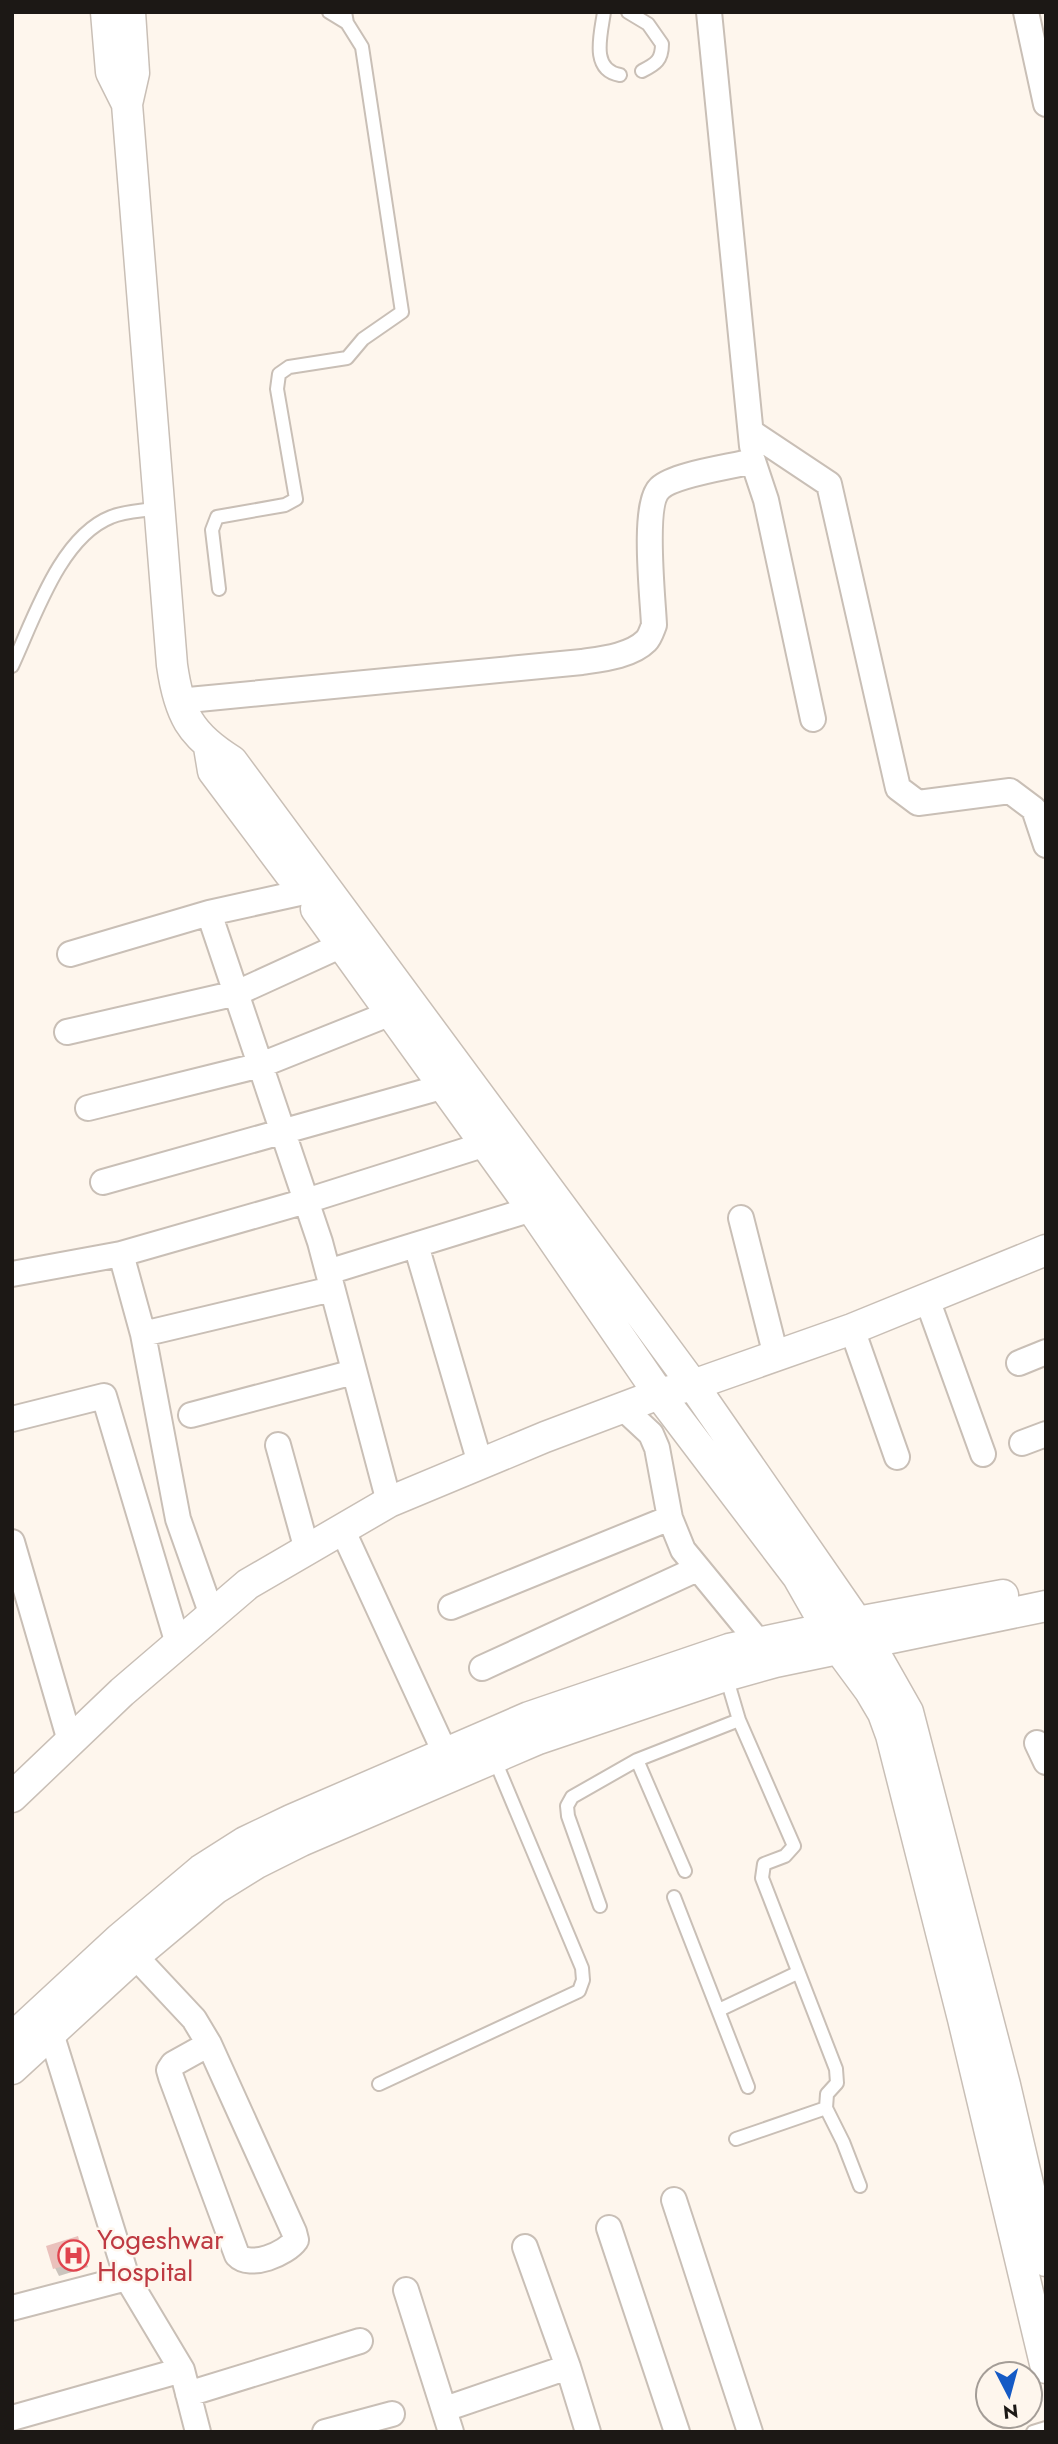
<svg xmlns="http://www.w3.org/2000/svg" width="1058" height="2444" viewBox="0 0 1058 2444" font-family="Jost,sans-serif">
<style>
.shadow{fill:#0003}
.building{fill:#eac1bc}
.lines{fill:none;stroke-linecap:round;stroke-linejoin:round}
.service-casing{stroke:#c9bfb6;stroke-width:16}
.minor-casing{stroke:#c9bfb6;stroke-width:28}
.tertiary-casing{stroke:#c9bfb6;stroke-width:33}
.service{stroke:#fff;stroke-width:12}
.minor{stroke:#fff;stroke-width:24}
.tertiary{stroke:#fff;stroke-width:30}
.labels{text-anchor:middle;stroke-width:5;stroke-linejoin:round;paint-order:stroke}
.health-label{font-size:28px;fill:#be3a42;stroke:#fef6ed;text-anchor:start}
</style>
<rect width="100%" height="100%" fill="#fef6ed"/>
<path class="shadow" d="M77,2238L88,2267L59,2276L55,2268Z"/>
<path class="building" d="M78,2236L85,2260L53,2269L46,2246Z"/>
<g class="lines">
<defs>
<path id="service" d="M329,12L347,23
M604,12C601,34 590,70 620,75
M628,12L648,24L662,44C662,60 656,64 642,71
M219,589L212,530L217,517L285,505L296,499L277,389L279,374L289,367L347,358L363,339L402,312L362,47L347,23L345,12
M12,666C34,619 60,537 111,517C125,511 144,511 159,508
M726,1676L739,1720L794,1846L785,1856L764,1864L762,1878L836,2069L837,2083L827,2094L826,2108L843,2142L860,2186
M637,1760L685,1871
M674,1897L748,2087
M600,1906L568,1816L567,1806L572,1797L637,1760L739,1720
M719,2010L797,1973
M379,2084L579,1991L583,1980L582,1968L494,1758
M736,2139L826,2108
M1033,2432L1046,2428"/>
<path id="minor" d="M709,12L752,446
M1026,12L1046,104
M751,432L829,484L898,788L918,803L1010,791L1034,809L1046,845
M178,701L582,662C602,659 631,656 646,641C650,637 652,630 654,625C653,599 642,504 660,488C675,474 731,467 753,461L766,500L813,719
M209,913L320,1242L389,1502
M70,954L209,913L304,892
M67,1032L237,993L342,945
M88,1108L261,1065L391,1013
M103,1182L445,1086
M741,1218L776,1356
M416,1245L480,1463
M121,1254L143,1334L178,1519L212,1615
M328,1272L532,1209
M12,1274L121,1254L306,1201L486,1144
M927,1299L983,1454
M852,1329L897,1457
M143,1334L332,1289
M1019,1363L1046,1352
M623,1408L651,1434L657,1448L670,1518L683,1550L770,1656
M191,1415L354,1372
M12,1419L104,1396L178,1644
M1022,1443L1046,1434
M278,1445L307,1550
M342,1529L453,1770
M12,1542L70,1741
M451,1607L670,1518
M482,1668L697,1569
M1037,1743L1046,1762
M135,1956L194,2019L209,2044L294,2232L296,2240C286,2254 250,2269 237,2255L171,2077L169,2070L173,2064L209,2044
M46,2017L127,2278L182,2370L198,2432
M674,2200L750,2432
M609,2228L677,2432
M525,2247L568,2367L588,2432
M406,2290L451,2432
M12,2308L127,2278
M188,2394L360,2341
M445,2409L568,2367
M12,2418L182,2370
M325,2432L392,2414"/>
<path id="tertiary" d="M106,12L111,72L127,104
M130,12L134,73L127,104L172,665C179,714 190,735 232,761L693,1385L857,1622L908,1712L1005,2085L1046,2261
M209,747L213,771L290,874
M316,909L532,1209L659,1394L798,1577L839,1649L870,1691L883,1713L891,1735L963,2019L1046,2368
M12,1797L122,1692L248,1584L389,1502L545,1437L659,1394L693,1385L852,1329L1046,1250
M12,2038L119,1939L201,1870L245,1842L291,1820L529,1717L729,1649L857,1622L1003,1595
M12,2069L135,1956L215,1889L257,1863L301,1841L538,1739L725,1676L775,1662L1046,1606"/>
</defs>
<use href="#service" class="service-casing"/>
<use href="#minor" class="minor-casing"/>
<use href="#tertiary" class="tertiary-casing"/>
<use href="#service" class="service"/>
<use href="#minor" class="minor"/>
<use href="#tertiary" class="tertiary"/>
</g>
<defs>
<symbol id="hospital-ring" viewBox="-11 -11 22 22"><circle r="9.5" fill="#fef6ed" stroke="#e0444e" stroke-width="1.5"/><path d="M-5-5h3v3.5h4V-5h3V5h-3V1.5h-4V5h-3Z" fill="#e0444e"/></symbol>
</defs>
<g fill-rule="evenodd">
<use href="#hospital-ring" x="56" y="2238" width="35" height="35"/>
</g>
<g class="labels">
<g class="health-label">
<text x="97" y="2249">Yogeshwar<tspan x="97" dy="32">Hospital</tspan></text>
</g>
</g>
<rect width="1058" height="2444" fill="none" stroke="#1c1815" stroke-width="28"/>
<g transform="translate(1009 2395) rotate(174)"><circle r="33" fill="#fef6ed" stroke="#a49d97" stroke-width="2"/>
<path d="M0-5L12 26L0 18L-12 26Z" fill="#155ac5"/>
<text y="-10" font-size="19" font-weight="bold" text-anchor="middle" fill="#1c1815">N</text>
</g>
</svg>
